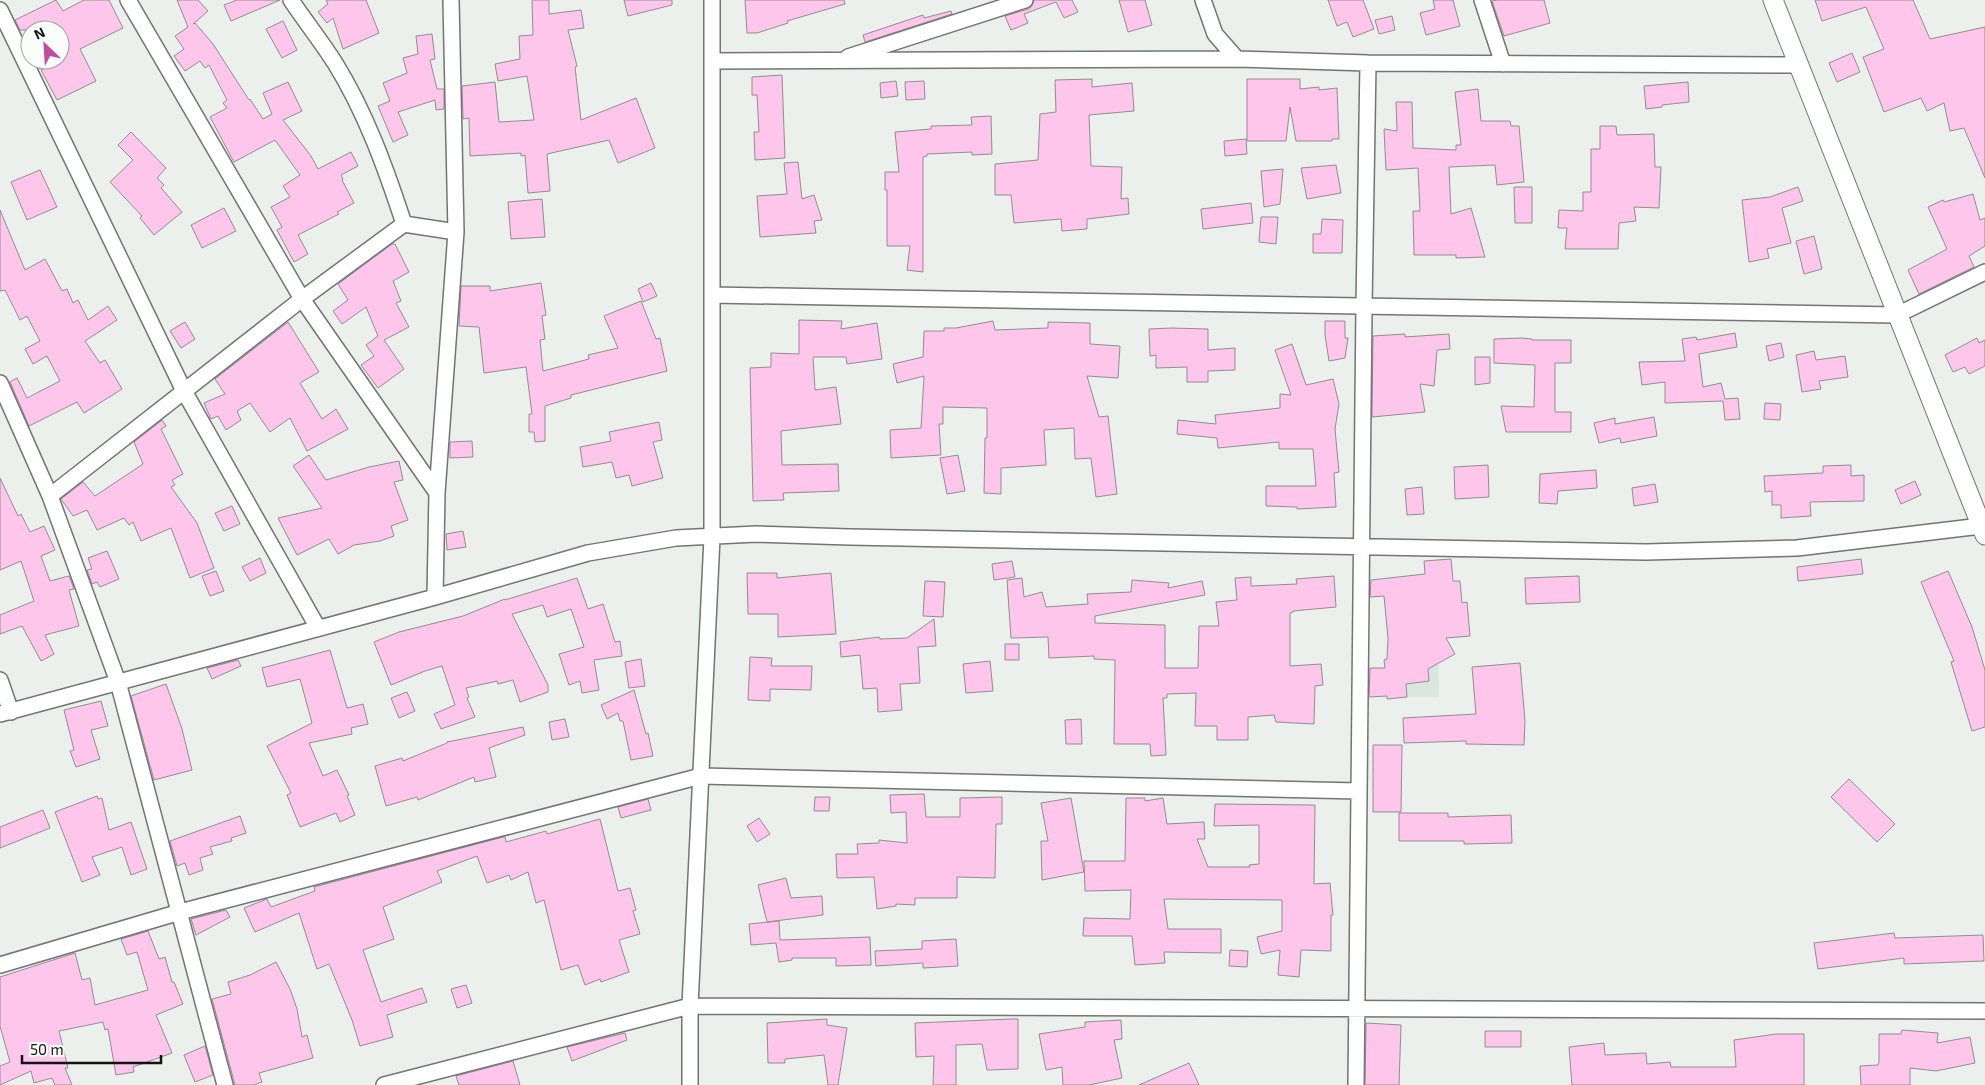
<svg xmlns="http://www.w3.org/2000/svg" width="1985" height="1085" viewBox="0 0 1985 1085" font-family="'Exo 2',sans-serif">
<style>
.built{fill:#dbe6de}
.building{fill:#fdc6ea;stroke:#918d90}
.lines{fill:none;stroke-linecap:round;stroke-linejoin:round}
.minor-casing{stroke:#717573;stroke-width:18}
.tertiary-casing{stroke:#717573;stroke-width:21}
.minor{stroke:#fff;stroke-width:15}
.tertiary{stroke:#fff;stroke-width:19}
</style>
<rect width="100%" height="100%" fill="#ebf0ec"/>
<path class="built" d="M1438,649L1439,697H1394Z"/>
<path class="building" d="M56,0L63,11L84,0H109L123,28L80,49L96,81L57,100L41,70L60,60V30H20L15,20Z
M177,0H198L208,11L193,24L195,23L213,44L249,100L250,99L263,119L272,114L263,93L288,82L302,111L283,120L311,156L318,169L351,152L358,166L341,175L343,179L342,180L354,203L337,212L339,214L298,235L308,254L294,262L277,230L282,227L271,207L290,197L283,186L300,175L275,140L234,162L210,117L227,108L223,103L227,100L209,65L205,68L200,61L185,71L174,56L184,49L175,36L188,27Z
M237,0H280L231,21L224,5Z
M326,0H366L379,33L343,49L333,18L327,23L318,12L328,4Z
M532,0H549V14L581,10L584,28L568,30L577,66L575,67L581,120L636,98L655,148L618,163L609,140L547,154L550,191L528,193L525,155L521,156V153L470,156L469,118L463,119L462,86L495,82L499,122L534,120L527,76L498,81L495,64L520,59L519,36L533,35Z
M624,0H672V5L628,16Z
M745,0H844L845,4L787,21L788,23L757,33H747Z
M1034,0H1072L1078,12L1064,18L1056,2L1024,14L1028,23L1011,30L1005,16L1028,9L1032,6Z
M1119,0H1145L1152,25L1128,32Z
M1328,0H1363L1374,29L1353,37L1347,22L1337,26Z
M1433,0H1453L1460,26L1426,35L1420,13L1435,9Z
M1497,0H1544L1550,23L1504,36L1492,1Z
M1815,0H1913L1930,39L1985,27V178L1964,128L1950,131L1944,103L1927,111L1921,98L1884,112L1863,57L1884,49L1866,7L1822,21Z
M951,11L952,14L865,42L863,35L923,15L924,18Z
M1392,16L1395,30L1379,34L1375,20Z
M283,21L297,50L282,58L266,29Z
M432,34L435,59L430,60L437,89H444V109L436,110L435,100L398,112L408,135L393,142L378,106L390,101L383,83L407,73L403,58L418,54L416,36Z
M1852,53L1860,72L1837,82L1829,63Z
M782,75L785,158L755,160L754,132H759L757,95H752V77Z
M1092,79V87L1132,83L1134,111L1089,115L1091,166L1122,167L1121,199L1128,198L1129,214L1087,219V229L1062,231L1061,219L1014,223L1011,195H995V164L1038,160L1040,114L1056,112L1055,80Z
M1247,79H1300V89L1319,87V90L1337,88L1339,139H1332V141H1296L1290,107L1286,141H1247Z
M896,81L898,96L881,98L880,83Z
M924,81L925,99L906,100L905,82Z
M1688,82L1689,102L1662,105V107L1646,109L1644,86Z
M1478,89L1481,121H1510L1511,126H1519L1524,182L1497,185L1495,165L1449,167L1451,214L1471,208L1485,257L1456,258V255H1414L1413,211H1420L1418,168L1386,170L1384,129L1397,131L1396,102H1412L1413,148L1456,150V145H1461L1455,92Z
M991,116L992,154L972,155V152L927,154V156L923,157V272L907,270L910,246H887V190H885V172H899L895,132L931,129V126L972,125L971,117Z
M1600,126H1616L1617,135L1654,134L1655,167H1661L1659,208L1634,207L1636,221L1619,223L1618,249H1565L1567,228H1558L1559,210L1583,211V192H1591V149H1600Z
M131,132L166,168L157,178L164,185L161,188L182,212L154,235L140,218L142,216L110,182L133,160L118,145Z
M1246,139L1247,154L1225,156L1224,141Z
M798,162L802,199L814,195L822,220L814,221L816,233L760,237L757,196L787,194L784,163Z
M1336,165L1341,193L1307,199L1301,168Z
M1283,169L1280,204L1264,207L1261,171Z
M40,170L57,207L27,220L11,182Z
M1514,187H1532V223H1515Z
M1798,187L1803,201L1782,208L1791,243L1767,249L1769,258L1749,262L1742,200L1770,197Z
M1973,194L1980,220L1985,218V246L1969,256L1974,267L1919,294L1908,270L1947,249L1928,207L1943,200L1944,202Z
M542,199L545,237L511,239L508,202Z
M1251,203L1253,223L1203,229L1201,209Z
M224,208L236,231L202,248L191,225Z
M0,210L25,270L45,259L62,291L67,289L73,303L78,300L88,320L108,306L117,320L85,341L100,363L105,360L122,389L84,413L77,402L29,426L10,382L17,378L27,398L60,381L47,356L33,364L25,349L40,341L27,316L20,320L5,290L0,291Z
M1261,217H1278L1276,244L1259,242Z
M1322,219L1343,220L1342,253H1313V234H1321Z
M1814,236L1822,269L1804,274L1796,241Z
M392,244H395L409,272L393,281L401,301L396,303L409,327L384,340L404,369L378,388L361,365L374,356L366,345L378,336L366,307L342,324L333,311L348,300L338,284Z
M541,283L546,315L542,316L545,339L540,340L543,371L589,359L588,355L618,348L604,316L641,301L656,339L660,338L667,371L571,395V398L545,406V441L535,442L534,432H529V414H532L526,367L484,373L479,327L459,326L461,286H490V291Z
M651,283L657,296L643,302L638,289Z
M799,320L842,321L841,329L877,323L882,359L847,364L846,357H813L815,390L836,387L841,424L781,431L782,465L838,464L839,491L783,493L784,500L753,501L750,368L771,367V353L799,354Z
M993,321L995,330L1048,328V322L1090,323V344L1120,346L1118,378L1087,376L1099,417L1108,416L1117,494L1096,497L1091,458L1075,459L1074,428L1044,430L1046,465L1001,468V494L984,493L985,438H987V408L943,407V424H939L941,455L891,458L890,430L921,428L924,376L897,383L893,364L923,357L924,331H944V328H956Z
M1325,321H1345V338H1348L1345,358L1329,361L1325,335Z
M185,322L195,339L181,348L170,331Z
M288,322L319,372L300,383L322,419L336,409L348,429L307,451L290,418L270,432L250,403L237,411L241,420L226,430L218,416L211,419L204,403L225,394L215,379Z
M1172,328L1208,329V350L1235,348V370L1208,371V382H1187V367L1156,368V355L1150,356L1149,329Z
M1735,333L1737,347L1699,354L1703,387L1721,383L1725,399L1738,398L1740,419L1725,420L1723,401L1665,403V382L1642,385L1639,362L1685,361L1682,339L1696,337L1697,340Z
M1405,334V337L1449,334L1450,349L1437,350L1434,386L1420,384L1425,412L1372,417L1373,336Z
M1521,338L1532,339V340H1571V363H1555V412H1571V432H1506L1501,406L1534,407L1535,365L1494,363V339Z
M1977,338L1979,343L1985,340V366L1969,374L1965,367L1953,372L1945,355Z
M1781,343L1784,357L1769,361L1766,346Z
M1292,344L1306,385L1333,379L1339,404L1335,429L1339,472L1334,473L1336,507L1297,509V507L1266,506V486H1316L1313,449H1279V442L1218,448L1217,438L1177,434L1178,420L1216,424L1215,415L1280,408V394L1291,395L1275,350Z
M1814,351L1816,360L1845,356L1848,377L1819,381L1821,389L1802,392L1796,355Z
M1475,357H1490V383L1475,385Z
M1765,403L1781,404L1780,420L1764,419Z
M1654,417L1657,436L1621,443L1620,438L1599,443L1594,423L1615,418V424Z
M162,420L166,426L161,429L183,474L172,480L175,485L171,487L197,523L214,568L190,578L171,528L141,541L133,522L129,525L124,518L97,530L87,510L73,516L61,499L83,482L95,496L143,464L134,442Z
M659,422L662,440L653,442L663,478L632,486L629,475L616,478L612,462L583,467L580,447L611,441L609,432Z
M472,441L473,457L450,458V442Z
M309,455L326,480L369,467L399,461L403,480L394,482L408,520L391,526L394,536L380,541L354,545L338,554L329,539L297,555L278,518L322,508L293,466Z
M958,455L965,491L947,494L940,458Z
M1488,465L1489,497L1455,499L1454,467Z
M1851,465V476L1864,475V501L1810,502L1811,516L1781,518V505H1772V491L1765,492L1764,476L1823,473V466Z
M1596,470L1597,488L1558,491L1557,504L1539,503L1540,474Z
M0,478L18,516L21,514L30,532L44,526L55,550L41,556L50,581L69,576L74,589L69,590L79,626L45,635L54,654L41,661L22,626L0,634V615L34,601L21,561L0,570Z
M1915,481L1921,495L1901,504L1895,490Z
M1655,484L1658,502L1634,506L1632,488Z
M1422,487L1424,514L1407,515L1405,489Z
M232,506L240,524L224,531L215,513Z
M463,531L466,547L447,550L446,534Z
M107,551L119,579L100,587L97,582L92,584L87,570L92,569L88,558Z
M260,558L266,573L250,581L242,567Z
M1451,559L1453,581H1460L1462,603L1467,602L1470,636L1446,638L1455,654L1428,669L1429,681L1406,684L1407,697L1387,699V696L1369,697L1370,668H1385L1384,660L1387,659L1388,638L1384,596L1370,597L1371,580L1425,574L1424,561Z
M1861,559L1863,574L1798,581L1797,567Z
M1012,561L1015,577L994,580L992,564Z
M216,571L224,591L210,596L202,576Z
M1948,571L1972,627L1985,670V727L1972,731L1951,662L1954,661L1921,582Z
M747,573H777V578L831,573L836,634L778,637V614H748Z
M1334,576L1336,607L1293,611V612L1290,613V666L1321,664L1323,685L1315,686L1314,724L1276,722L1274,715L1248,717V740H1217V726H1195L1196,693L1167,694V698H1163L1166,755L1151,756L1150,744H1114L1115,660L1094,659V656L1049,658L1048,637L1011,638L1007,580L1022,578L1024,597L1042,592L1046,607L1088,604L1087,594L1131,592L1132,580L1169,583L1168,588L1202,581L1205,595L1095,616V623L1165,625V668H1198L1199,626H1219L1216,602L1237,600L1235,578L1251,577V586L1297,584L1296,579Z
M1579,576L1580,602L1526,604L1525,578Z
M577,578L588,609L603,604L615,642L620,641L622,656L594,660L599,690L582,693L580,681L569,685L559,654L584,647L571,609L547,617L543,605L512,614L548,685V692L520,702L513,680L498,684L497,681L466,688L469,697L467,698L475,717L441,729L434,714L455,705L442,666L425,671L391,685L374,642L399,632L463,616L505,599V600Z
M925,581L945,582L943,617L923,616Z
M934,619L936,646L918,647L920,683L900,684L902,710L878,712L877,688L863,689L860,655L841,657L840,642L879,637L880,639L907,638Z
M1005,644H1019V660H1005Z
M330,650L347,708L363,704L368,724L351,728L352,734L309,743L323,776L337,770L349,795L347,796L355,815L340,822L336,813L300,827L287,795L291,793L267,746L312,723L300,679L267,687L262,668Z
M750,657L772,658L771,666H812L811,690L770,689V701L748,700Z
M641,659L645,686L629,688L625,662Z
M238,660L241,666L212,679L207,668Z
M990,661L993,691L966,693L963,664Z
M1520,663L1525,721L1524,745L1466,744V741L1404,743L1403,718L1476,714L1472,667Z
M166,684L182,729L192,770L154,780L131,696Z
M634,690L646,734L648,733L653,756L631,760L623,721H620L618,713L607,719L601,705Z
M407,692L415,711L399,718L391,698Z
M101,701L108,726L91,730L100,759L76,767L70,751L74,750L64,710Z
M565,719L569,737L552,740L549,722Z
M1081,719L1082,744H1066L1065,720Z
M523,727L525,735L489,748L496,777L475,782L474,777L418,800L417,797L386,806L375,766L402,758L403,761L447,743V742Z
M1373,745H1402L1401,812H1373Z
M1849,779L1895,824L1877,842L1831,797Z
M924,794L926,817H960V798L1002,797V824H996L995,878L957,877V898H915V905L896,904V906L877,909L874,877L837,878L836,854H858L857,844L879,843V840L907,843L906,812L891,813L890,795Z
M97,796L98,799L102,798L109,830L131,822L147,869L131,875L122,847L92,857L100,875L82,882L55,812Z
M815,797H830L829,811H814Z
M1071,798L1084,872L1042,880L1041,841H1048L1041,803Z
M1126,798H1145V801L1163,798L1167,824L1204,822L1205,839H1197L1208,867H1250L1249,865L1259,864V825L1214,826L1215,804L1315,805L1314,884L1330,883L1333,915H1331V951L1301,950L1299,977L1278,975L1280,950L1261,954L1257,937L1282,931V900L1164,899L1168,929H1221V953L1164,952L1165,963L1135,965L1132,936H1083L1084,918L1130,919L1131,890L1085,891L1084,861H1125Z
M648,799L651,810L621,818L618,807Z
M43,810L50,828L0,848V827Z
M1399,813H1448V817L1511,815L1512,843L1464,844V841H1399Z
M240,816L246,833L231,838L232,841L210,847L213,854L200,858L203,870L189,875L185,863L177,866L170,841Z
M759,818L770,834L757,842L747,826Z
M600,819L618,891L630,888L636,910L633,911L640,934L619,940L629,972L601,982L600,979L585,985L578,965L561,970L544,900L536,903L528,872L511,880L509,875L487,883L477,856L437,871L442,882L383,907L394,939L363,950L381,1002L422,988L427,1002L387,1015L393,1037L360,1046L352,1020L329,964L317,969L299,913L255,932L244,908L267,899L271,907L315,891L314,887L503,837H505L506,842L546,831L547,834Z
M786,878L791,898L822,896L823,915L767,922L758,885Z
M226,910L230,917L196,935L191,919Z
M779,921L780,940L870,937L871,965L836,966V958H792V960L779,962L776,943L751,945L749,924Z
M148,931L159,959L165,957L172,982H174L183,1004L156,1015L172,1053L133,1067L134,1072L116,1075L108,1029L105,1030L103,1022L59,1031L68,1068H65L72,1085H55L52,1078L34,1083L31,1071L0,1085V1066L10,1062L0,1026V977L75,953L82,980L90,978L95,1005L148,990L137,952L127,955L121,939Z
M1894,933L1895,938L1983,935L1984,961L1904,964V958L1818,969L1814,943Z
M956,939L958,966L923,968V963L876,966L875,951L922,949V941Z
M1230,950L1248,951L1247,967L1229,966Z
M276,962L290,989L297,1009L302,1037L307,1035L313,1058L259,1073L262,1082L254,1085H235L212,999L231,994L228,982L250,975Z
M466,985L472,1003L457,1008L451,989Z
M827,1019V1025L847,1028L838,1085H828L824,1055L785,1059V1063H768L767,1023Z
M1011,1019H1018V1069L987,1070L982,1044L956,1045V1085H933L934,1056L916,1057L915,1023Z
M1121,1020L1122,1039L1114,1040L1122,1078L1089,1085H1063L1062,1067L1046,1070L1039,1034L1085,1027V1022Z
M1366,1023L1401,1025L1399,1085H1365Z
M1902,1030L1938,1033L1937,1043L1970,1037L1975,1063L1936,1071L1910,1068V1085H1861L1860,1066L1878,1065L1879,1062V1034H1901Z
M1485,1031H1521V1047H1485Z
M625,1033L627,1040L572,1061L567,1047Z
M1776,1034H1804V1085H1572L1569,1047L1604,1043L1605,1055L1646,1053L1647,1064L1670,1062L1671,1067H1736L1734,1040Z
M205,1046L213,1075L195,1082L184,1055Z
M513,1061L520,1085H459L456,1076Z
M1189,1063L1199,1085H1139Z"/>
<g class="lines">
<defs>
<path id="minor" d="M128,0L302,299L437,493
M291,0C305,21 321,41 335,63C366,113 386,169 404,224
M1203,0L1215,34L1237,59
M1482,0L1503,64
M0,10L184,391L318,628
M848,57L1025,0
M712,61L1237,59L1368,63L1798,65
M712,295L1897,315L1985,272
M0,383L50,496L118,682L225,1085
M50,496L302,299L404,224L456,232
M435,597L437,493L456,232L451,0
M0,680L11,712
M0,714L435,597L588,553L676,538L756,534L850,537L1646,552L1797,548L1981,526
M0,965L180,912L701,776L1359,791
M384,1085L690,1006L1985,1011
M690,1085V1006L712,537V0
M1356,1085L1364,306L1368,63"/>
<path id="tertiary" d="M1773,0L1985,535"/>
</defs>
<use href="#minor" class="minor-casing"/>
<use href="#tertiary" class="tertiary-casing"/>
<use href="#minor" class="minor"/>
<use href="#tertiary" class="tertiary"/>
</g>
<g transform="translate(45 45) rotate(335)"><circle r="24" fill="#f9fdfa" stroke="#9da09e"/>
<path d="M0-4L9 19L0 12L-9 19Z" fill="#c14ba1"/>
<text y="-8" font-size="14" font-weight="bold" text-anchor="middle" fill="#131413">N</text>
</g>
<path d="M22 1055v8h139v-8" fill="none" stroke="#131413" stroke-width="2.5"/>
<text x="30" y="1055" font-size="15" fill="#131413" stroke="#f9fdfa" stroke-width="4" paint-order="stroke">50 m</text>
</svg>
